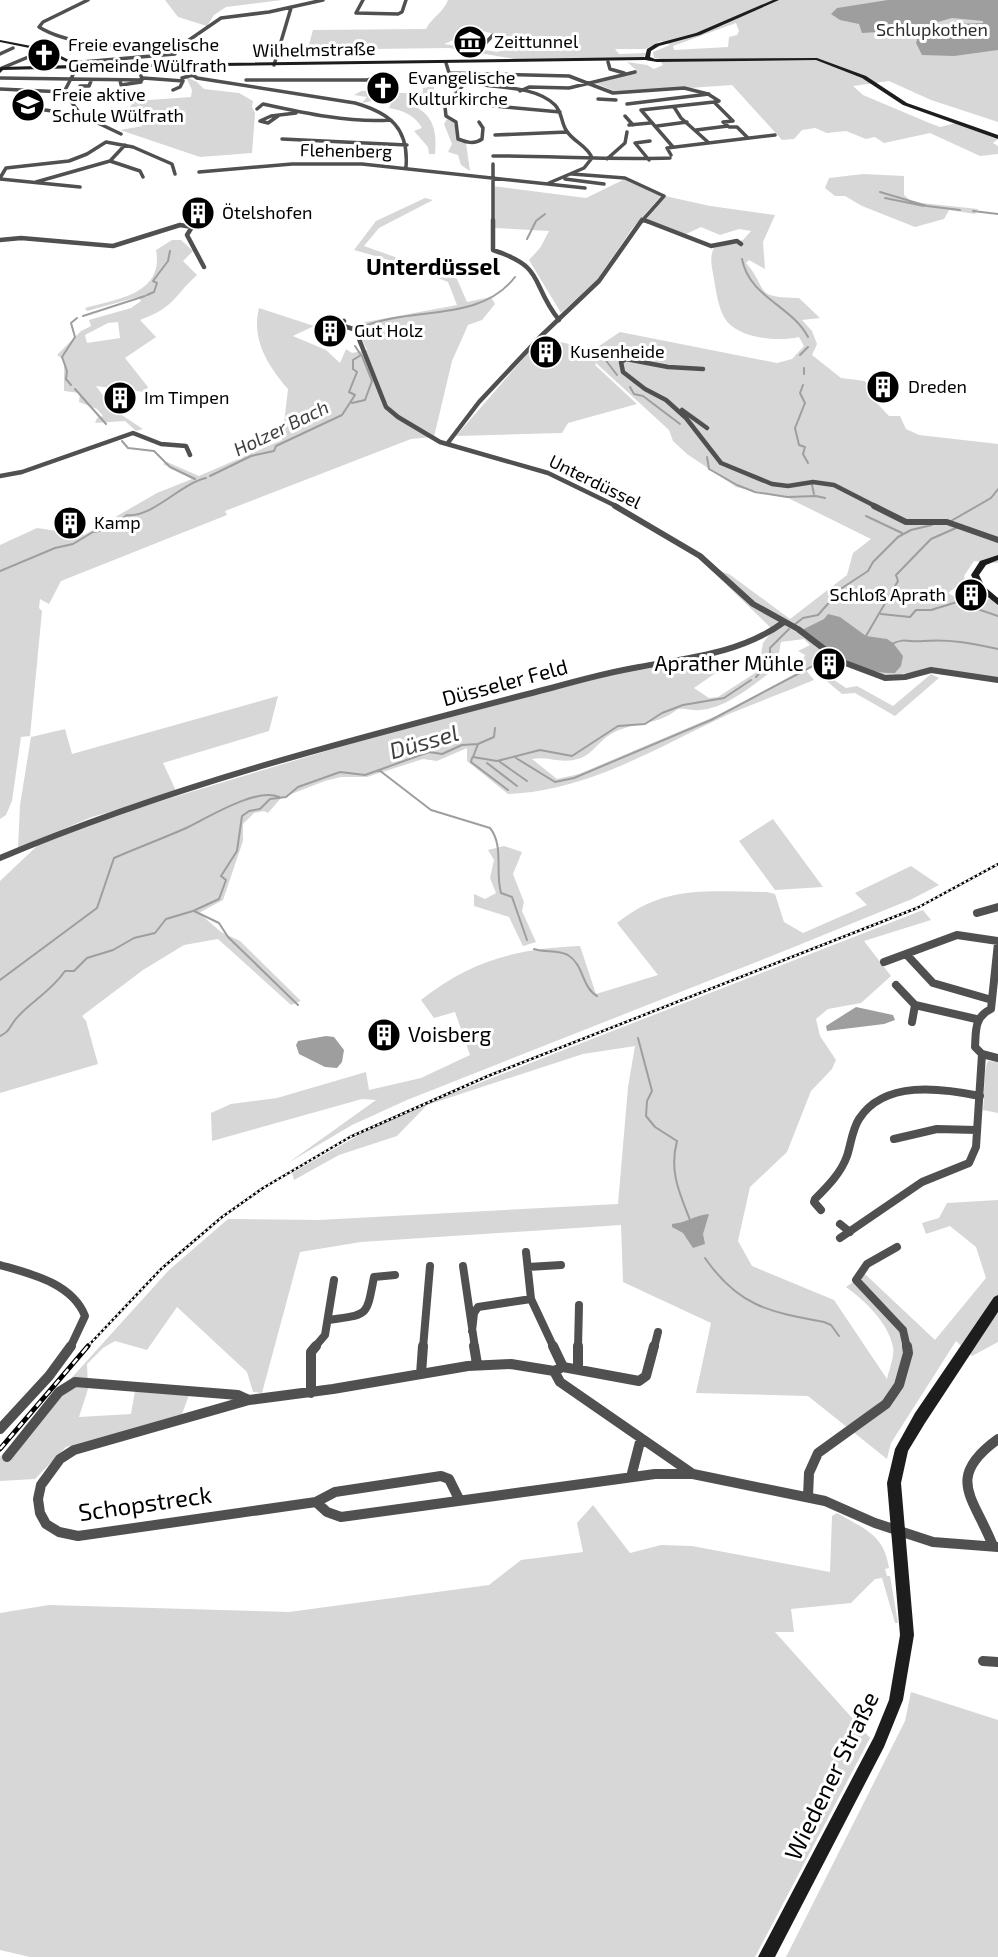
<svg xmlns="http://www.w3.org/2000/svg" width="998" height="1957" viewBox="0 0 998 1957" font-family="'Exo 2',sans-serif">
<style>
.green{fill:#d7d7d7;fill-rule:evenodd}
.water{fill:#9e9e9e}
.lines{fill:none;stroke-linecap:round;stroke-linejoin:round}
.stream{stroke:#9e9e9e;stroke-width:2}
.minor-far4{stroke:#505050;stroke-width:3.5}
.minor-far3{stroke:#505050;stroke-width:4.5}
.minor-far2{stroke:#505050;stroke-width:6}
.minor-far1{stroke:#505050;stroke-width:8}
.minor{stroke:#505050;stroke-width:10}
.secondary{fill:#1d1d1d;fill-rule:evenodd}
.rail-far1-casing{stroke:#000;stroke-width:2.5}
.rail-casing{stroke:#000;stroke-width:5}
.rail-far1{stroke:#fff;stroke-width:2;stroke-dasharray:2.5;stroke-linecap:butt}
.rail{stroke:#fff;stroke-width:2.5;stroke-dasharray:7;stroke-linecap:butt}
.labels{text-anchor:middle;stroke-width:6;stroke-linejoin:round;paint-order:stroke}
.far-park-label{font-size:18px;fill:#2e2e2e;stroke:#fff}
.far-poi-label{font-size:18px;fill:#000;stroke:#fff;text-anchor:start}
.far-street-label{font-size:18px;fill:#000;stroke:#fff}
.far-water-label{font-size:19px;font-style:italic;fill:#3f3f3f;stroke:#fff}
.poi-label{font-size:21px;fill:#000;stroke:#fff;text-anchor:end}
.street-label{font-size:21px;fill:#000;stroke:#fff}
.far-district-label{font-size:23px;font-weight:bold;fill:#000;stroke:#fff}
.water-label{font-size:23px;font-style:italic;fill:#3f3f3f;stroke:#fff}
.near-street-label{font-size:24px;fill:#000;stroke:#fff}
</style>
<rect width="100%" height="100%" fill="#fff"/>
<path class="green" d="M165,0H282L226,7L214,15L207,26L178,17Z
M448,0H998V122L931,100L889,81L853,86L863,95L927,122L940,127L956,123L998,139L993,143L998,146V154L980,156L930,133L884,143L875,137L866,139L846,131L827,133L815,128L802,130L794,139L782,140L732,85L618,93L593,82L636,70L627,62L647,65L654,69L663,65L661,62L666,60L654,58L653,52L670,45L661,41L645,49H615L619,54L646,53L643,58L521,60L449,48L372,49L355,54L316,52L315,49L308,48L313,30L426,29C432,17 443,13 448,0ZM736,23L739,31L737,35L729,37L728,47L674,50L673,46ZM478,30L512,38L498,52L444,44Z
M186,77L197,82L204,89L239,93L253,101L252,107L255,113L252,153L200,157L120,130L143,126L111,112L127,110L135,101L191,97L192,90Z
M458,85H462L445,105L429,100H415L412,105C434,115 437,131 435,154H429L428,147L414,131L422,128C415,115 402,110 389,108L391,103L378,100L362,103L367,97L354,95L361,91L394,90L396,93H423V88L434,86V91L439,96H451Z
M447,119L456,124V138L466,143L470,171L461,165L458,155L448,152L452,144L444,124Z
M863,174L904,176V195L912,202L978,209L975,214L949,210L944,219L915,227L862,206L845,196H835L825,188L829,178Z
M625,179L661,196L632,229L597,280L561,313L529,260L540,248L549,231L495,228L492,186L586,198Z
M665,196L710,206L775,215L763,242L765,269L749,260L746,263C770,291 752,297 799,298L820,318L802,320L812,331L817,344L812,355L841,378L865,381L874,400L889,416H900L906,429L919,435L998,444V563L974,561L964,576L965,580L948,593C979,611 968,602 998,597V680L929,669L884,677L829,654L808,668L800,665L805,655L798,651L810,645L804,639L781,642L776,668C755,683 728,708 700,710C693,711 685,708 678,709C655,727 633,721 611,734C600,740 592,754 581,758C560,765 550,756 532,759L557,779L579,774L716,716L805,669L814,680C786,692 757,702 729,714C658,747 588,791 508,794L467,761V748L437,761L423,759L367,777H341L325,781L281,798L268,813L264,811L254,813L243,824V841L223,900L199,913L221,932L240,941L301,1001L291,1005L218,939L184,945L143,970L82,1016L86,1021L98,1064L0,1093V881L37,846L98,820L366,739L630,670L704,656L720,670L694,688L709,698L718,697L758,671L763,643L773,630L708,567L729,574L790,619L847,575L853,553L871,539L786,497L736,487L687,454L673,441L669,430L596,363L595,365L637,404L568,423L562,433L456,436L541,338L598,350L599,346L620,332L777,363L792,359L804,346L799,337C778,342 736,339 724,317C718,306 716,291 714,279C712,268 709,257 714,248L743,240L751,231L739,229L720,235L701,227L686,234L646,220Z
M425,198L433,200L379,228L364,246L457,279L467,302L491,297L495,304L482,320L468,325L452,361L434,437L411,439L225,511L227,515L61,581L49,604L40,599L39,608L42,611L30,736L21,737L12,801L6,815L0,819V545L37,528L84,535L157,493L192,479L163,464L167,462L199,476L282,440L288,389C268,366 251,339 259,308L314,326L293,336L326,350L340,363L346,349L352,353L367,350L361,338L363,329L357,325L360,323L457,305L448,282L400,263L354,250L376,221Z
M172,240H181L193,251L183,261L197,275C172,298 175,307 140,320L156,337L125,358L148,387L145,392L96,386L114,410L143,429L136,431L125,421L95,423L97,418L103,416L97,409L79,402L80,393L64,391V360L57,355L81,331L91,326L89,320L131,308L141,301L138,297L87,311L85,308C117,299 164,294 156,250ZM118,322L120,338L87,343L85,335L108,323Z
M931,674L939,678L895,716L855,693L842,694L823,678L828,676L846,688L857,686L893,706Z
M278,696L269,731L163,763L177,793L92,817L18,848L20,805L31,737L65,729L72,754Z
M773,819L823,887L775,890L739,841Z
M504,846L522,852L513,874L524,902L522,911L536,942L523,946L509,917L474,906V894L485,899L496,893L490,878L494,860L488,850Z
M911,866L939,885L912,899L789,949L407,1100L352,1125L288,1163L376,1100L362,1099L212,1141L211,1113L231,1104L277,1098L366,1072L369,1090L421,1078L470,1055L455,1012L434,1018L421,1000C472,960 515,949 580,946L596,994L658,975L617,923C666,884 708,892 767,892L775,894L784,922L803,933L867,905L855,893Z
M923,910L931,920L864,941L891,976L861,1003L828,1009L816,1019L820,1036L836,1060L832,1069L811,1091L787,1152L750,1187L738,1241L752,1266L834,1300L887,1379C889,1370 895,1355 893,1347C888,1322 865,1301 846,1287L865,1274L935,1340L986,1278L976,1247L950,1226L926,1234L922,1223L939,1218L947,1203L998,1200V1342L972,1356L956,1341L891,1443L887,1459L808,1396L696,1393L711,1323L623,1282L621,1225L361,1242L300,1252L262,1393L253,1392L247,1372L177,1307L147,1350L115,1341L103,1348L87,1364L88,1389L79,1417L131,1414L135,1391L189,1395L182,1414L66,1447L35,1479L0,1481V1457L169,1270L228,1219L318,1220L618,1204L628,1087L635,1046L583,1054L427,1105L397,1136L339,1155L294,1180L292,1173L359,1135L420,1106Z
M988,1061L998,1062V1113L983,1110C985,1097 983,1070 988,1061Z
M593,1505L630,1553L661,1545L692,1546L830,1572L832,1516L837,1513C864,1529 884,1534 889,1568L885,1569L887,1576H890L898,1623H895L882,1578L875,1579L851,1603L791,1609L794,1632H775L870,1738L755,1957H30L0,1950V1613L49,1605L289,1612L489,1585L521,1560L583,1552L577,1523Z
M911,1692L998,1720V1957H786L905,1721Z"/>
<path class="water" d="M888,0H998V50L954,56L922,55L916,43L919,33L956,24L983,23V21L952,18L909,30L862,33L859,24L840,20L831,14L837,8Z
M828,614L840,617L866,636L887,639L893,643L903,656L901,666L895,673C859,675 829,649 802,630L824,619Z
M856,1007L893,1015L895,1020L884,1024L827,1031L826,1026Z
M326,1036L334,1037L344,1050L342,1062L337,1068L325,1067L299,1054L296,1045L298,1041Z
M709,1214L703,1234L705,1244L693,1248L683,1233L672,1227V1224C685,1223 696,1215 709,1214Z"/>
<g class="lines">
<path class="stream" d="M880,192L927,206L960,210
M885,198L924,206
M973,211L998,214
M527,239L536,221L545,214
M742,259C749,297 792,306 808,337
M147,295L154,292L157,283L153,281L168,261L170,251
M83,316L145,296
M362,327C412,306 480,323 515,277
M601,354L617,375
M800,355L808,347
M804,368V374
M71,385L66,379L67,371L62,357L75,337L71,323L77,318
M803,385L800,393L805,403L795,428L799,445L805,447L803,454L808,463
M630,387L634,394L643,396L680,424
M75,389L106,424
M352,403L365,400L372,381L362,356
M122,441L128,448L154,451L170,467L195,479
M707,457L709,469L737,485L755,492L787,497L816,496L825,498
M210,476L251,456L274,451L276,446L342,415L355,395L349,392L357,372L353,369V360L361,355L355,346
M812,485L814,494
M866,516L902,533
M951,521L991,498L998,489
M0,571L55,548L73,544L93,532L106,530L127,515C152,518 180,484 206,478
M881,614L910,617L916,610H931L957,602L998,616
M794,625L803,618L818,615L842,588L868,571L873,562L898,537L911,530L932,525
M866,636L898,581L896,575L931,539L956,528
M892,644C905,637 910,643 923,641C950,639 970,643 998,649
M756,677L770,661V648L789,629
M478,744L494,737L495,728
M472,758L471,762L508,790
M516,758L555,782L574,778L711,720L826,659
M500,762L527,781
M487,763L517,786
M379,770L431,810L490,828C504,845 495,872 501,893L512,897L527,940
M194,911L219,923L228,937L298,1005
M534,949C545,953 557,949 568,955C584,965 582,988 597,996
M0,980L97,908L114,858C137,848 161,839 184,829C206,819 255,787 279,797
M0,1036C10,1031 9,1028 15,1020C28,1003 50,993 65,971H74L87,958L113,950L134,938L155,933L166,919L193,911L219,899L226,880L221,876L237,851L242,816L249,811L260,809L270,799L286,797L298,787L340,772L365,775L429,752L442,754L462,745L478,744L473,757L497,761L540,750L572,756L618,726L645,724L662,713L683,705L724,698L751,680
M638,1038L652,1091L647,1101L646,1116L655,1127L677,1141C669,1171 679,1192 690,1220
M705,1258C738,1306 769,1312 824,1322L831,1325L839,1336"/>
<path class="minor-far4" d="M88,0L43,22L39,27C72,48 137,47 176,49
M363,0L356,13L398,14L402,12L406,0
M481,48L493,35
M0,54L13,48
M608,62L610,69L624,73
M70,63L175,54L176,49L221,18L269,12L323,0
M446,63L450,76L459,81C487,89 533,83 555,105C562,112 561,122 566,130C573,142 587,145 592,158
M274,65L291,8
M190,67V73L197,78L355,103C390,113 409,128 406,167
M0,69L45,50
M76,69L64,92L81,115
M449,73L569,76L613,93L684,88L708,94L719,101L714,102L733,121L723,122L729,127H737L748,138
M0,78L142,80L139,67
M143,78L183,81L182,78L193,75
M120,80L121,85L141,82
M246,80H367L379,77
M465,83L445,107L446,116L456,122L458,139C466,142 474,145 482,139L483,128L479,122
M80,86H89L91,81
M0,89L64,92
M173,90L180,87L183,81
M520,91L529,87L569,88L635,72
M598,99L616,100
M627,104L709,94
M484,105L560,112
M674,107L681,118L709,143
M257,109L263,104C304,113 349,123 391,120
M45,110L81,115L121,134
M641,110L714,102
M641,110L673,147
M278,116L268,123L260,121L271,116L296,113
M625,116L633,125
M629,125L650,123
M657,126L687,122
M696,130L728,126
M495,135L567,132
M282,139L407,145
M671,155L667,148L775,135
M493,156C552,156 611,160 670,158
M607,159L625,143L627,132
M649,160L635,143L650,141
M110,161L125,145
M493,164V222
M199,172L292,164H362L585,188
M572,174L625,178L664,196L641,222
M0,178L6,168L69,161L87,154L106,142L133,147L172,164L175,174
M0,179L80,187
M565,179L604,184
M36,182L110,161L140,171L143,177
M549,183L584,168L592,158
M643,220L649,222"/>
<path class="minor-far3" d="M493,220V250C547,268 529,282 559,320
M644,220L711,246L737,241L741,244
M0,240L21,238L113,246L180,225L192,227L187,235L204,267
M344,321L340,325L360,331L359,339L386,407L398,417L440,442L548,473L618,507
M703,369L668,367L626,359L621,362L623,372L645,389L666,400L686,418L721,463L772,484L788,486L813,482L834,485L877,507
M682,410L707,428
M447,444L479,402L541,336L599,281L642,220
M0,476L22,472L133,433L161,444L186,446L190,455"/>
<path class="minor-far2" d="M615,506L700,556L753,604L798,629L840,661L885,678L905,677L931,670L998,680
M874,506L906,522H947L998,540
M0,858C177,783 365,736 551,688C580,680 609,672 639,667C689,658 742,653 784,622"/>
<path class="minor-far1" d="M977,913L998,907
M906,954L933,983L992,1000
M884,962L957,935L998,941
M896,985L915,1005
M912,1022L915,1005L976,1019
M982,1054L975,1047C976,1031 974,1017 991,1009L998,943
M982,1054L998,1058
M894,1139L937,1129L977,1130
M821,1210L814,1202L815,1199C828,1186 841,1173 847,1156C851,1144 852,1130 859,1119C884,1080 941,1088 980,1096
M840,1224L850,1232
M840,1238L922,1182L969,1163L976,1147L982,1054
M897,1247L867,1264L856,1280L903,1330L907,1348
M526,1252L531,1299
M0,1265C31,1274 72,1283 85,1316L70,1348
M463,1266L475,1348
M528,1267L561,1265
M328,1320C369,1314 366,1318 374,1277L395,1275
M472,1331L474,1313L478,1307L531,1299L554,1348
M314,1348L325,1335L334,1280
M423,1348L430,1266
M578,1348L579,1305
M654,1348L658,1332"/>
<path class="minor" d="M474,1346L477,1364
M563,1367L639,1381L646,1376L654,1346
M578,1369V1346
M554,1371L560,1382L693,1474L825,1501L875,1523L933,1542L998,1547
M421,1374L423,1346
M311,1393V1352L316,1346
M249,1400L74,1450L60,1459L41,1485L38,1499L40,1513L46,1524L59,1532L78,1536L316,1502L335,1492L441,1476L449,1479L459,1499
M0,1429L49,1376L71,1346
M7,1457L59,1392L75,1382L238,1395L249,1400L333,1389L468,1366L511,1364L554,1371L563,1367L553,1346
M631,1477L641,1438
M808,1497L809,1473L818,1453L886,1404L899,1385L908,1353L907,1346
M316,1502L327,1512L341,1517L655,1474H692
M993,1546C974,1497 944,1478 998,1439
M983,1661L998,1662"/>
<path class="secondary" d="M773,0H779L700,35L659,46L651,51L650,57L655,59L817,58L866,76L907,103L998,135V139L903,105L862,78L816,60L657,62L645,60L83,68L3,70L0,73V68L2,67L73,65L44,51L0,42V40L47,49L79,65L645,57L647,49L655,44L696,33Z
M998,555V560L986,565L979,575L985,587L998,598V605L979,590L971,575L980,561Z
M998,1295V1312L925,1423L908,1451L901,1483L914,1635L903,1700L884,1747L775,1957H758L874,1737L889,1700L900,1635L887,1483L895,1449L915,1413L994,1297Z"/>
<defs>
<path id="rail-far1" d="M86,1348L161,1269L222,1217L263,1188L350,1137L488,1076L917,908L998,864"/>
<path id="rail" d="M0,1449L88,1346"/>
</defs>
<use href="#rail-far1" class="rail-far1-casing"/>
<use href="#rail" class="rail-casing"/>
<use href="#rail-far1" class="rail-far1"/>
<use href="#rail" class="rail"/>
</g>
<defs>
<symbol id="museum-disc" viewBox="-11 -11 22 22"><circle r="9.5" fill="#000" stroke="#fff"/><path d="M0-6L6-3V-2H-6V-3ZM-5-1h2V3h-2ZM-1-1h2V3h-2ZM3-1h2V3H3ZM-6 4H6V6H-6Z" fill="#fff"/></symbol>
<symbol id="church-disc" viewBox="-11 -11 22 22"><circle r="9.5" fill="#000" stroke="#fff"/><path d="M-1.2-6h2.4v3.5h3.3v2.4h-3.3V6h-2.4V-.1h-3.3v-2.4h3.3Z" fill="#fff"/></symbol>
<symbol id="school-disc" viewBox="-11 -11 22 22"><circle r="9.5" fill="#000" stroke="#fff"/><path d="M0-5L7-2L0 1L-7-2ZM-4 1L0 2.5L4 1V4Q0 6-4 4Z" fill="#fff"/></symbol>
<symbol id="building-disc" viewBox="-11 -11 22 22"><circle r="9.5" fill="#000" stroke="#fff"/><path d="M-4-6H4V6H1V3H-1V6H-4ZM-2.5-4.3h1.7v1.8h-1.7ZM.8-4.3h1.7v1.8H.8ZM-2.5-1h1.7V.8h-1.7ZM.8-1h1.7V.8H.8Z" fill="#fff"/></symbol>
</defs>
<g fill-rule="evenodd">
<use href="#museum-disc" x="451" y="23" width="38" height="38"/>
<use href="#church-disc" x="25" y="36" width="38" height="38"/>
<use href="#church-disc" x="364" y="69" width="38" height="38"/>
<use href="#school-disc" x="9" y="86" width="38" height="38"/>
<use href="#building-disc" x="179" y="194" width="38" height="38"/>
<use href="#building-disc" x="311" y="312" width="38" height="38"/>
<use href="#building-disc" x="527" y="333" width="38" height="38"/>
<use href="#building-disc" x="864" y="368" width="38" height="38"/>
<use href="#building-disc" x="101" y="379" width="38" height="38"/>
<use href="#building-disc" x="51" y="504" width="38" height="38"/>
<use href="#building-disc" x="952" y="576" width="38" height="38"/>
<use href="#building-disc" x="810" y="645" width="38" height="38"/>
<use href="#building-disc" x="365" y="1016" width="38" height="38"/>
</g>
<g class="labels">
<g class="far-park-label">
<text x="932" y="36">Schlupkothen</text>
</g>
<g class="far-poi-label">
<text x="494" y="48">Zeittunnel</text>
<text x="68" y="51">Freie evangelische<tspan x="68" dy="21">Gemeinde Wülfrath</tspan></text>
<text x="408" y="84">Evangelische<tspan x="408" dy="21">Kulturkirche</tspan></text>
<text x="52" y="101">Freie aktive<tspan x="52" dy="21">Schule Wülfrath</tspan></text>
<text x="222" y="219">Ötelshofen</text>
<text x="354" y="337">Gut Holz</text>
<text x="570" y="358">Kusenheide</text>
<text x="908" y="393">Dreden</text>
<text x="144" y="404">Im Timpen</text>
<text x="94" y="529">Kamp</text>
<text x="946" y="601" text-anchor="end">Schloß Aprath</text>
</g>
<g class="far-street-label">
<text transform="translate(314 50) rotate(-1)" y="6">Wilhelmstraße</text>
<text transform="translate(346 151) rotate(1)" y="6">Flehenberg</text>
<text transform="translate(595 482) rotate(26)" y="6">Unterdüssel</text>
</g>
<g class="far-water-label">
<text transform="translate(281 428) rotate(-26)" y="7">Holzer Bach</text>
</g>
<g class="poi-label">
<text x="804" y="671">Aprather Mühle</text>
<text x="408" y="1042" text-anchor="start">Voisberg</text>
</g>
<g class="street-label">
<text transform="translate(505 683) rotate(-15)" y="7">Düsseler Feld</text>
</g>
<g class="far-district-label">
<text x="433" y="275">Unterdüssel</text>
</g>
<g class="water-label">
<text transform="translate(424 742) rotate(-16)" y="8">Düssel</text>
</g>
<g class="near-street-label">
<text transform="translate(145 1504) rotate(-8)" y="8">Schopstreck</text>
<text transform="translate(832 1776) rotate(-64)" y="8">Wiedener Straße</text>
</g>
</g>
</svg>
